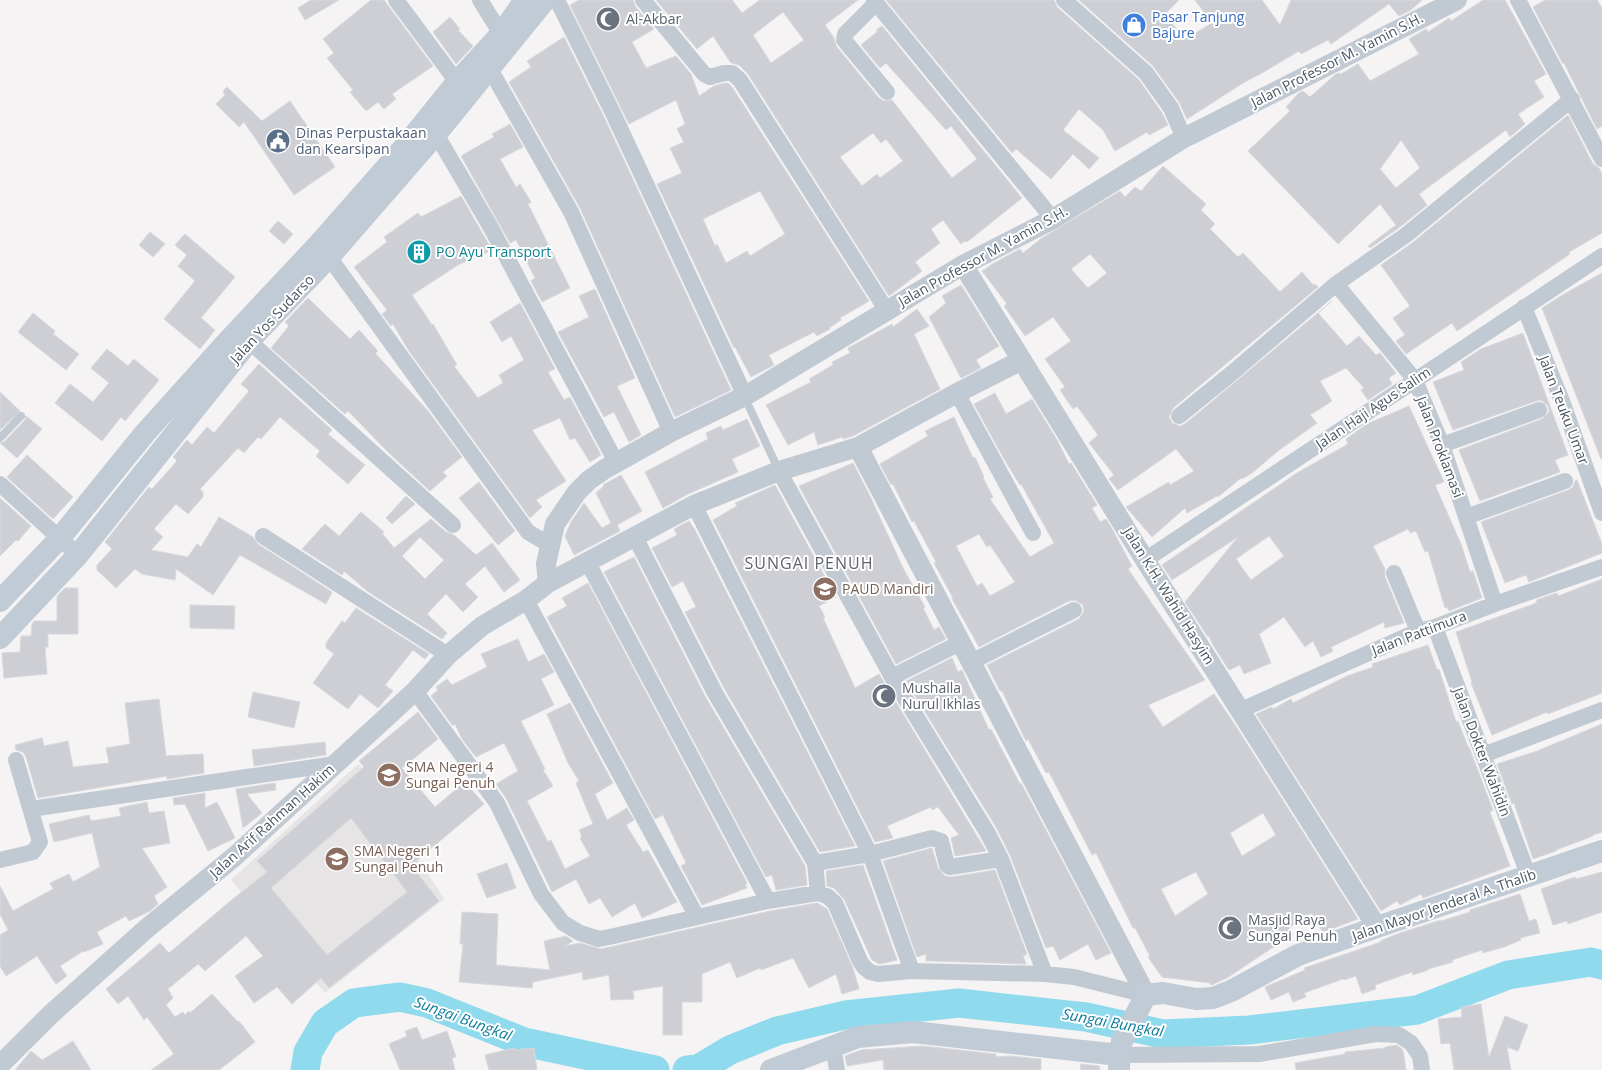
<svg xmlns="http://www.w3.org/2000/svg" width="1602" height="1070" viewBox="0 0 1602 1070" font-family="'Open Sans',sans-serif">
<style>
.education{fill:#e6e4e5}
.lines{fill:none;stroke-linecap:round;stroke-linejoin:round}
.river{stroke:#90daee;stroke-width:29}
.building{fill:#cdcfd5;stroke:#d7d9de;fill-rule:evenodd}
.service{stroke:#c1cad2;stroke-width:8}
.minor{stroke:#c1cad2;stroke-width:16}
.tertiary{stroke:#c1cad2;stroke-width:20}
.secondary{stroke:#c1cbd6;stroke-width:22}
.labels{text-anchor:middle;stroke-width:4;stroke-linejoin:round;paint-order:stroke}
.shop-label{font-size:14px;fill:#366cbe;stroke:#fff;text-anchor:start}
.worship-label{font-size:14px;fill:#5b616d;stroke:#fff;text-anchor:start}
.street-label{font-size:14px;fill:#4a5661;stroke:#fff}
.service-label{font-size:14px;fill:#4e5e75;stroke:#fff;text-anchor:start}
.culture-label{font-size:14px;fill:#0d838f;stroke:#fff;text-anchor:start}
.education-label{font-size:14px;fill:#785e54;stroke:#fff;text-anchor:start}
.water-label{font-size:15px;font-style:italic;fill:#0c7c9b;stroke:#fff}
.quarter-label{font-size:16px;letter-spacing:1px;fill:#5f6368;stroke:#fff}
</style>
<rect width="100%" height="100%" fill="#f5f3f3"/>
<path class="education" d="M358,764L384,793L405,837L444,899L325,993L231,880Z"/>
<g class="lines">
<path class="river" d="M305,1070L308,1052L325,1023L354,1003L400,997L427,1003L524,1042L655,1070
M687,1070L700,1068L730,1050L777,1031L845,1015L959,1003L1086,1017L1163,1034L1249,1030L1417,1010L1508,975L1591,962L1602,965"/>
</g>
<path class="building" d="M311,0H339L305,20L298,8Z
M371,0H384L433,66L392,94L396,99L384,109L378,102L366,111L350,92L353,90L327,58L334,53L323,39Z
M579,0H633L635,6L654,29L632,42L646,68L676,56L691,74L699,96L714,86L725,83H728L732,87L869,301L840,318L841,320L829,328L830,329L817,336L814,332L769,355L774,365L751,377L735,347L734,348L657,184L682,173L670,148L684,142L677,129L685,124L676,100L629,124L570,5ZM760,191L785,234L750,256L747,251L726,263L717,244L715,246L703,219Z
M656,0H732L742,13L760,0H858L825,25L834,38L836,46L879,98L884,101L892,100L952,178L977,159L951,126L946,130L886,63L880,68L861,45L878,31L876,30L882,26L1022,198L967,242L965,241L961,244L943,220L931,229L940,243L915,262L922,271L889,296L748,74L739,65L731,63L713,36L697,49ZM783,12L804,40L771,63L753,35ZM873,133L881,143L886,139L903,161L880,178L877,174L862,186L840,157Z
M886,0H1054L1057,7L1139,80L1162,113L1168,125L1149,135L1147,132L1115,151L1103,130L1079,109L1063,130L1099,158L1089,169L1073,154L1051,179L1016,149L1012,153Z
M1079,0H1179L1164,15L1186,39L1212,23L1195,0H1262L1280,25L1291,0H1422L1411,10L1399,16L1389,4L1331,44L1328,40L1301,54L1299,51L1262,73L1243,83L1187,119L1179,102L1153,66Z
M1483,0H1505L1546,74L1534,81L1544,97L1518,114L1525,124L1510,137L1506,130L1419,194L1427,205L1400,227L1370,248L1368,246L1396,225L1380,204L1338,244L1248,151L1290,111L1286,107L1299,93L1303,91L1310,97L1336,74L1339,73L1341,74L1358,64L1370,81L1419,54L1409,39L1426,29L1428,32L1449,18L1451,21ZM1401,140L1420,168L1396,188L1380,169Z
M1545,0H1597L1602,8V126L1597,129L1564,63L1563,64L1533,7Z
M450,17L460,29L458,30L473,46L456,64L433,32Z
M564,37L603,115L731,390L675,417L580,208L509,82L531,67L527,61Z
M227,87L262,121L290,101L335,167L294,195L244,122L239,127L216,104L225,95L223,91Z
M1568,115L1593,164L1599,168L1602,174V233L1569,252L1570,254L1457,331L1452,323L1406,354L1396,341L1405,335L1393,318L1410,306L1381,265L1412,243Z
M510,124L523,147L500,159L516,187L520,184L531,202L528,204L570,288L542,302L531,281L535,278L516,240L510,243L461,156L494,137L492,134Z
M1163,166L1206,204L1201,210L1215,224L1210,229L1238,257L1243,253L1280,292L1302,272L1313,285L1315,284L1318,287L1173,408L1169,417L1172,423L1180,426L1185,424L1332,301L1318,313L1347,346L1359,336L1376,355L1380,353L1396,373L1389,378L1392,384L1368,400L1361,390L1364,388L1346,368L1320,381L1332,401L1310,415L1317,423L1278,451L1252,473L1242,479L1241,478L1218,497L1217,496L1187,513L1185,508L1152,537L1126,507L1169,482L1170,485L1194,471L1176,449L1118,490L1109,479L1114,475L1089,443L1098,435L1077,406L1073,409L1060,390L1065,387L1045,359L1071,341L1053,317L1025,336L1004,306L1007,304L982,271L994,263L1020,249L1023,253L1042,238L1120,191L1125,197L1135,187L1141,191ZM1090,254L1107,273L1088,288L1071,269Z
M461,196L492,250L458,265L412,295L432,325L433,324L457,365L454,366L478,398L503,383L499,375L524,360L511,336L502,342L490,322L520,303L555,369L548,372L564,400L570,397L601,455L590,462L575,438L570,440L560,418L532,430L566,481L536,500L542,507L530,518L409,351L393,324L391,326L382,314L387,310L354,267L387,242L384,237L418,213L421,217Z
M278,221L293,234L284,244L269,231Z
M150,232L165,244L153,257L139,245Z
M185,234L235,277L201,318L215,330L200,349L164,319L195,281L178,266L187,255L175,245Z
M1602,273V459H1601L1542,308L1564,294Z
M961,285L999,346L976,360L981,368L961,378L929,317L946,303L942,296Z
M595,289L635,378L617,386L641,435L629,442L614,412L604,417L558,332L589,317L579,296Z
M308,298L350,339L359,330L378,351L375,353L428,411L462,457L443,472L447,476L430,491L389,453L348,411L345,414L271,348L289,326L285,322Z
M917,309L929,326L914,334L940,389L853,436L843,439L842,437L818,445L814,432L788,445L766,405L811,382L809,379L833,365L832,362L850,353L848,348L892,324L893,327Z
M33,313L55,331L53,334L79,354L66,370L18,332Z
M1523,333L1568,455L1555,460L1560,472L1480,501L1459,450L1542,419L1549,412L1548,406L1541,400L1536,401L1453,430L1433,382L1464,370L1461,362L1481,349Z
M107,349L128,366L134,359L159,380L125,421L121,417L102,441L55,403L70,384L93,402L109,383L91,368Z
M259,364L332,430L328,434L365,465L348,484L316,456L320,451L280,417L261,439L258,437L244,453L238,448L200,489L203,492V497L188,514L176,504L154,529L163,537L151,550L188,557L197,544L201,547L219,517L253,537L258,544L332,592L326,604L240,555L213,595L176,569L175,580L142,574L135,569L116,588L97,570V565L112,549L105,542L149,487L152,489L177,461L173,457L187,440L192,445L207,427L214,433L249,391L241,384Z
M0,392L20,411L0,430Z
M995,393L1006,414L1032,399L1057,440L1069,464L1071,463L1097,505L1092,508L1100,522L1106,519L1111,527L1132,566L1128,569L1205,680L1148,705L1163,727L1214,694L1237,728L1358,919L1323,932L1311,913L1289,928L1293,934L1227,978L1211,985L1210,983L1162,977L1148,957L1150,956L1135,928H1133L1096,853L1092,855L1049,772L1046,773L1028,739L1026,741L1002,691H1000L987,665L1079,619L1084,611L1083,605L1075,600L1069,601L979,647L952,599L953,598L934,563L936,562L914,521L912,522L893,484L891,485L880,464L928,436L925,431L954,417L973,458L975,457L984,477L983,478L993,497L990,499L1030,557L1054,543L1021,484L1020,485L1004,459L974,404ZM979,534L987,547L990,545L1015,582L990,596L982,583L977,586L956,546ZM1263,813L1276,835L1242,856L1230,833ZM1196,872L1208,894L1175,916L1161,889Z
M1409,406L1444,482L1435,485L1461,544L1470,572L1473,571L1482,598L1449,611L1447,607L1445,608L1428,551L1425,552L1416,531L1410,533L1408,529L1373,546L1385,569V577L1404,623L1385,628L1384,622L1331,647L1333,651L1321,657L1313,641L1305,647L1284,617L1259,634L1271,663L1244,674L1240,665L1229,670L1213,645L1209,636L1208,637L1185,602L1238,537L1172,580L1162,565L1297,473L1348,444L1346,439L1367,424ZM1269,536L1284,556L1251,580L1236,559Z
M26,416L42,429L17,458L0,443L4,442L25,420Z
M747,419L760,446L732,459L738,472L688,494L663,508L645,472L708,439L706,433L721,426L723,430Z
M27,455L73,497L53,519L7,477Z
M853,463L870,496L904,570L925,607L923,608L934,630L939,627L946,639L896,664L799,486Z
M621,475L642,511L617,525L620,531L574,555L565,536L571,522L584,503L602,528L611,523L596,493L604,486L603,485Z
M1577,480L1602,544V553L1529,582L1526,575L1505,583L1481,522L1568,490L1573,487L1575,481Z
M479,482L515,531L498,545L459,498Z
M775,485L836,597L819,606L825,617L823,618L855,688L879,674L986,851L955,856L951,838L959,835L938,807L932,810L931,807L887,826L893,838L875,842L713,520L737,506L735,503Z
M406,496L415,504L392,524L386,518Z
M0,498L31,526L18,541L16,540L0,556Z
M361,512L384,532L382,533L394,548L431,519L446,532L454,535L476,555L492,543L520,580L504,592L485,566L465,584L478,597L463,612L446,594L427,614L447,633L442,639L367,591L344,571L342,575L302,549L325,524L339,536ZM420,537L444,560L425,579L402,556Z
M689,521L695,530L855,846L820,852L724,688L685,612L696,607L683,581L672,587L652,548L677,535L674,529Z
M634,557L706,698L805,866L807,885L776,890L772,875L766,877L604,572Z
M1602,579V693L1548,714L1547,712L1492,735L1471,683L1472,682L1456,632L1534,604L1537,602L1536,600L1557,593L1558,596Z
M588,583L747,883L745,884L747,888L702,905L681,866L686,863L663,815L655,819L547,617L567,606L562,598Z
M65,588H78V634H48V647H45L47,674L4,678L2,653L20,652L21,636H31L32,624L34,621H57V596Z
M190,605L235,606L234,629L190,628Z
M356,608L429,654L425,659L413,650L385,685L393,691L378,708L360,694L348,709L313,683L334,654L326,648V643L342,621L345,623Z
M518,639L528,662L544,654L554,672L541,679L554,705L521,721L545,769L543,770L553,786L527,801L548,842L551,840L565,869L590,856L580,838L582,837L579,830L593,824L576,783L579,781L568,763L547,714L570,703L613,783L595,794L607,820L627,808L634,820L626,825L643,852L648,850L677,902L642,918L635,903L612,917L600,898L589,904L576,879L552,892L506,798L496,784L518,771L504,743L476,757L462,739L455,724L453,726L431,696L438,690L436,687L447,679L452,685L487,667L481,654Z
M1428,645L1437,670L1439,669L1456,722L1458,721L1468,747H1469L1493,810L1490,812L1510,866L1423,898L1421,894L1400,905L1397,901L1381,911L1256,714L1272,707L1273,709L1291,699L1293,703L1347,676L1373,667L1372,664Z
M952,658L958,672L962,670L989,730L991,729L1020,784L1021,783L1111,953L1096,960L1088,944L1060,960L1053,946L1046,948L1010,855L996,827L906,681Z
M253,692L300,702L294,728L248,717Z
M159,699L166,756L203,754L204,773L167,779V776L38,798L26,757L23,752L16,750L15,745L42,738L44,746L68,741L73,767L109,763L106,748L130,744L125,703Z
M418,712L438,739L402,768L435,807L465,782L484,804L416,861L423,870L418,874L439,901L329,988L321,978L292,1004L277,987L254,1003L235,976L263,956L246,936L205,971L198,964L168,989L173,998L166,1005L175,1017L183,1012L185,1015L189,1011L190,1013L212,994L238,1022L239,1021L255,1042L219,1070H151L174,1054L147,1017L144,1020L128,996L118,1004L106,989L160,943L169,953L234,898L267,872L257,861L364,767L359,761ZM351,818L407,892L327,955L271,888Z
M1602,724V832L1593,835V836L1556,850V851L1533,859L1514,803L1512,804L1497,764L1537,751Z
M325,742L326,755L254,766L252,750Z
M275,783L276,790L247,794L262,813L243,828L236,789Z
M205,793V808L217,802L235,838L208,851L185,804L174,805L173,798Z
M147,802L149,813L164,811L170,843L142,848L167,887L154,896L158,904L150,911L129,921L126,916L97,932L103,944L84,952L83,951L60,966L67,976L56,984L37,956L6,976L0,966V935L8,930L0,914V886L13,911L53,889L50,883L69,874L73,882L100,867L92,833L54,842L49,824L89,815L91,821L121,816L119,808Z
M932,848L938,868L945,876L952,877L995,870L1027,954L1023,956L1026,964L930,961H926V954L917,957L883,861Z
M507,863L516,888L487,898L477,874Z
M863,865L897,960L885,963L879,964L872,960L844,899L834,888L827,886L826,871Z
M1602,872V912L1568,924L1567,921L1553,925L1541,889L1575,877L1576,879Z
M1520,894L1529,921L1536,919L1540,933L1520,938L1521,940L1504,947L1483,953L1482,950L1452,960L1453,962L1428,969V970L1413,975L1412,972L1375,985L1376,989L1362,994L1356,976L1344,980L1343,979L1304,993L1306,997L1293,1002L1289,992L1271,1000L1265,987L1305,970L1304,968L1381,942L1380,941L1400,933L1441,920V921L1470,912V910Z
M817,903L827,909L853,968L859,989L842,994L836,974L809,988L793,958L761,970L760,968L737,978L730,962L702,974V1002H682V1035H663V986L633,991L634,999L611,1000L609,975L583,980L582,972L533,982L532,988L459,982L463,944H460L462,912L498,914L496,965L550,970L544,941L566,936L573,941L565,946L580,943L601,949L770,911Z
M1481,1004L1489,1057L1505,1016L1528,1025L1518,1051L1507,1047L1511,1070H1454L1450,1043L1441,1044L1438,1019L1462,1017L1461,1007Z
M417,1027L422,1040L447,1031L456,1057L452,1058L455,1070H400L389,1044L407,1036L405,1031Z
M73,1041L91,1070H15L31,1051L42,1060Z
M1397,1045L1403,1050L1406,1070H1296L1295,1063L1345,1054V1052L1385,1048V1047Z
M922,1046L996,1054V1057L1009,1056L1041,1059V1070H884L883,1060L847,1066L845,1056L861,1050Z
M514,1048V1050L534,1048L537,1070H489L485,1055Z
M1080,1064L1099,1066L1100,1070H1081Z"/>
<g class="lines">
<path class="service" d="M745,398L779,471
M0,438L21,416"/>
<path class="minor" d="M396,0L457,82
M480,0L501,34
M557,0L612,111L745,396
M643,0L704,74L710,77L724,73H732L740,80L887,311
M874,0L876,3L845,34L844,40L887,92
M1064,0L1146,73L1171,108L1184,138
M1518,0L1602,159
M876,3L1053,219
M490,69L571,212L671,432
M436,134L490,226L616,462
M322,249L329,257L528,532L550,545
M1336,284L1415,380L1442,445L1495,604
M1524,307L1562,401L1602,513
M249,341L453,525
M957,393L1033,533
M1179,416L1232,373L1336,284L1406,235L1572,99
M1442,445L1539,410
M779,471L892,677L987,832L1001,859L1045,974
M0,484L78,555
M694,505L870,854L912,971
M1466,517L1565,481
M263,536L448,655
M635,537L715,693L815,863L818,893
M1145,560L1602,256
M588,563L768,901
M1394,573L1418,631
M526,600L697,917
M1435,627L1529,877
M971,662L1074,610
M892,677L960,643
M415,691L497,803L541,894L563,923L580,933L599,939L614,936L768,901L818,893L827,896L835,903L860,961L864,967L870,972L878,974L912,971L1045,974L1074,977L1146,995
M1241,710L1418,631L1435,627L1495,604L1602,567
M1483,755L1602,710
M31,809L335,764
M0,860L33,852L40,842L16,760
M815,863L870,854L932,838L941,841L947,865L950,867L1001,859
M833,1046L837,1070
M1119,1055L1259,1054L1376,1034L1399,1035L1411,1043L1420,1056L1422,1070"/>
<path class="tertiary" d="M963,265L1145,560L1377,927
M858,447L1146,995
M548,583L546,564L555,524L577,492L589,480L605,469L671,432L745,396L963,265L1053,219L1184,138L1457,0
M0,1065L50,1015L146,929L234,857L415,691L448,655L482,626L526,600L548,583L694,505L779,471L858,447L957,393L1022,360"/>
<path class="secondary" d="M0,601L59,539L145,433L226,343L318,245L407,144L457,82L501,34L525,0
M0,638L78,555L249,341L329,257L436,134L545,0
M771,1070L858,1037L913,1032L1119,1055
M1119,1070V1055L1122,1041L1146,995L1163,993L1196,999L1213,998L1231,991L1298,955L1377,927L1602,851"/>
</g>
<defs>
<symbol id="mosque-disc" viewBox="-11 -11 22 22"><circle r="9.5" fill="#6b7280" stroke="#fff"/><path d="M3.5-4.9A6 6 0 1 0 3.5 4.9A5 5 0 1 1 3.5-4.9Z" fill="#fff"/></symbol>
<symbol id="shop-disc" viewBox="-11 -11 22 22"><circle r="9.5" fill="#3f7fe0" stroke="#fff"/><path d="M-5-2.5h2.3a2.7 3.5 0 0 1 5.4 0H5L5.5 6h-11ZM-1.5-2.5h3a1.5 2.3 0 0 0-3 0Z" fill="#fff"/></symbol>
<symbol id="civic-disc" viewBox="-11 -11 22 22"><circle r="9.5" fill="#5c6f8a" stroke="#fff"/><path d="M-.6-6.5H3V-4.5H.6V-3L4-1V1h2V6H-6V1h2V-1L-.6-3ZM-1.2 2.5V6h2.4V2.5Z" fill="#fff"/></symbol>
<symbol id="building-disc" viewBox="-11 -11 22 22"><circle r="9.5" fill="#0f9aa8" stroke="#fff"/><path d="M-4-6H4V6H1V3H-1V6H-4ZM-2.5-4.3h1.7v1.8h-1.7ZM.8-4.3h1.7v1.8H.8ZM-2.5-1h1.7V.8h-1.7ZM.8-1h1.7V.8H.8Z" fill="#fff"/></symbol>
<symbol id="school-disc" viewBox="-11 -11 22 22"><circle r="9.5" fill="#8d6e63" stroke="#fff"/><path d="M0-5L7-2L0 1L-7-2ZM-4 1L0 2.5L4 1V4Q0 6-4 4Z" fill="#fff"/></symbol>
</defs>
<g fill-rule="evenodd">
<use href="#mosque-disc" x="594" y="5" width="28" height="28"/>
<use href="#shop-disc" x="1120" y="11" width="28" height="28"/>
<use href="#civic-disc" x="264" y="127" width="28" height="28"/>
<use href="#building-disc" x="405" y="238" width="28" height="28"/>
<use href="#school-disc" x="811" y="575" width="28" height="28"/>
<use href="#mosque-disc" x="870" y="682" width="28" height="28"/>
<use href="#school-disc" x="375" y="761" width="28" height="28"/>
<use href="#school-disc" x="323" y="845" width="28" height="28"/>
<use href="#mosque-disc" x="1216" y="914" width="28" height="28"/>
</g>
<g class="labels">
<g class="shop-label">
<text x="1152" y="22">Pasar Tanjung<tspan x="1152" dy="16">Bajure</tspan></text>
</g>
<g class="worship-label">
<text x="626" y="24">Al-Akbar</text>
<text x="902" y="693">Mushalla<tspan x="902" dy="16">Nurul Ikhlas</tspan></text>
<text x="1248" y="925">Masjid Raya<tspan x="1248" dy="16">Sungai Penuh</tspan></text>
</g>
<g class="street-label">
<text transform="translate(1337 60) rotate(-27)" y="5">Jalan Professor M. Yamin S.H.</text>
<text transform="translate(983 256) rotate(-29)" y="5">Jalan Professor M. Yamin S.H.</text>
<text transform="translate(272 319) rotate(-47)" y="5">Jalan Yos Sudarso</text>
<text transform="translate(1373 408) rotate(-34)" y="5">Jalan Haji Agus Salim</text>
<text transform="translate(1564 410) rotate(69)" y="5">Jalan Teuku Umar</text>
<text transform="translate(1440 447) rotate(69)" y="5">Jalan Proklamasi</text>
<text transform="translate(1169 596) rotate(58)" y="5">Jalan K.H. Wahid Hasyim</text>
<text transform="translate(1419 633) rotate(-21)" y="5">Jalan Pattimura</text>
<text transform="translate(1482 752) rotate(69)" y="5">Jalan Dokter Wahidin</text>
<text transform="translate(272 821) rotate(-42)" y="5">Jalan Arif Rahman Hakim</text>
<text transform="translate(1444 905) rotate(-19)" y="5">Jalan Mayor Jenderal A. Thalib</text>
</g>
<g class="service-label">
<text x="296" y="138">Dinas Perpustakaan<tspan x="296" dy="16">dan Kearsipan</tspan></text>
</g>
<g class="culture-label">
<text x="436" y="257">PO Ayu Transport</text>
</g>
<g class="education-label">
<text x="842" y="594">PAUD Mandiri</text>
<text x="406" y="772">SMA Negeri 4<tspan x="406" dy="16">Sungai Penuh</tspan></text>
<text x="354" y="856">SMA Negeri 1<tspan x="354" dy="16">Sungai Penuh</tspan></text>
</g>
<g class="water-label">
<text transform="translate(463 1019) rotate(20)" y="5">Sungai Bungkal</text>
<text transform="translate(1113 1023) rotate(10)" y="5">Sungai Bungkal</text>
</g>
<g class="quarter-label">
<text x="809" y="569">SUNGAI PENUH</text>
</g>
</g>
</svg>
